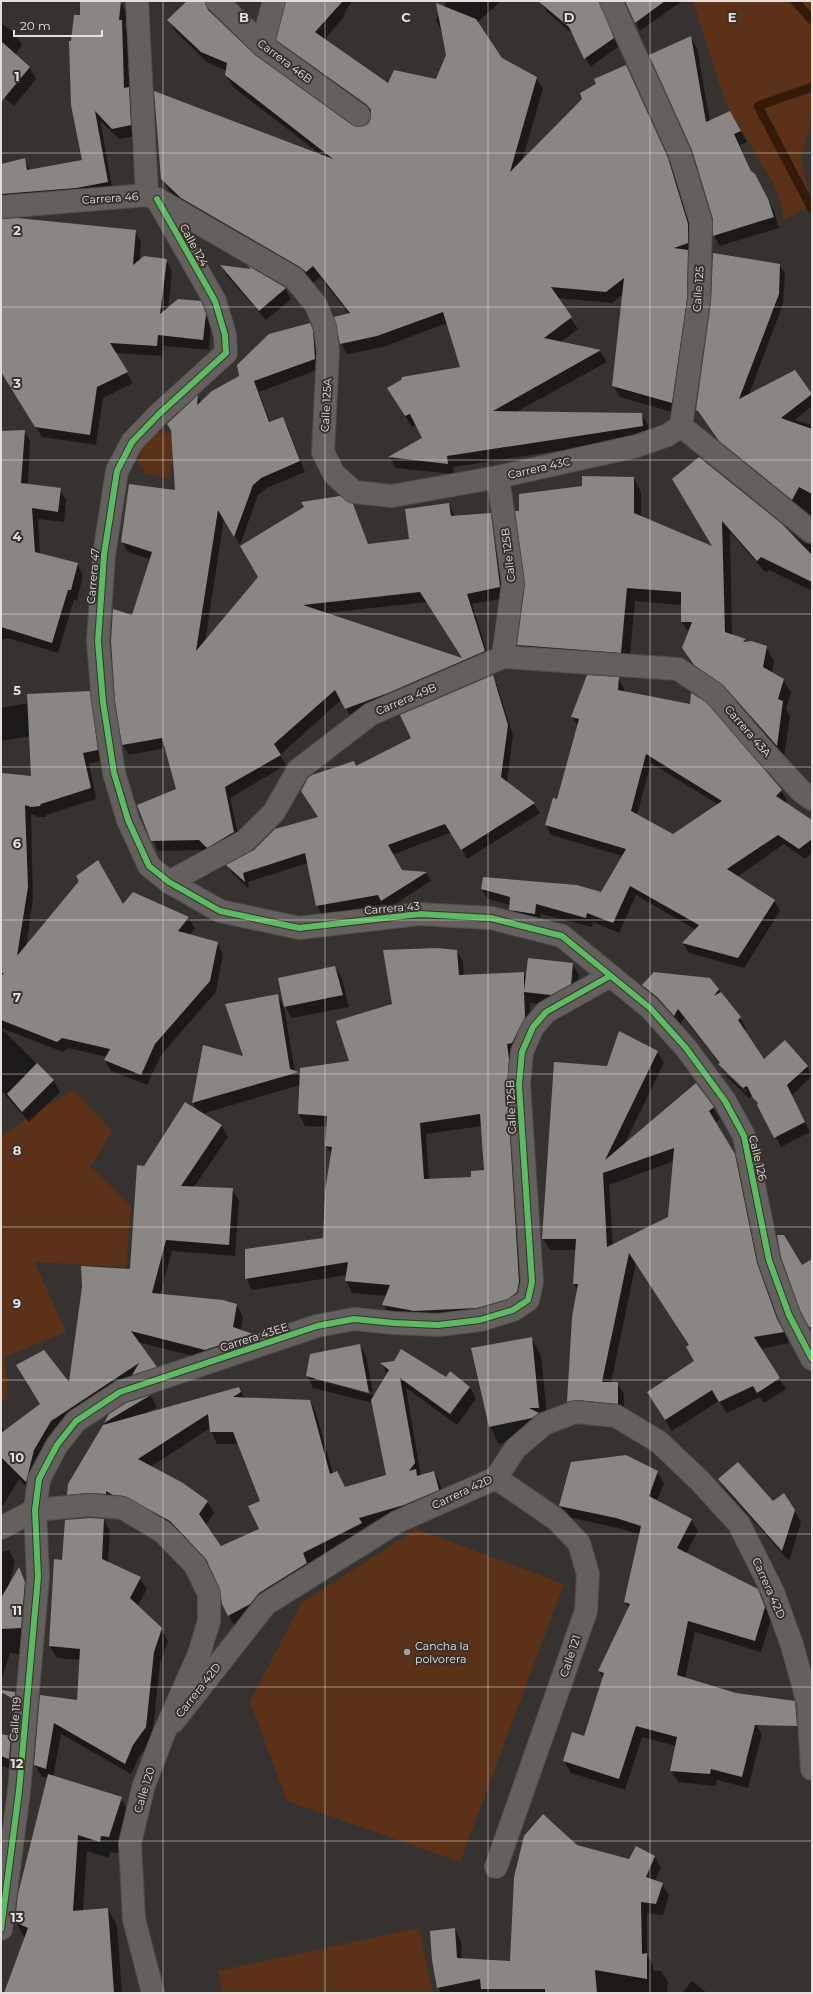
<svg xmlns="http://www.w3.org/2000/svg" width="813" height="1994" viewBox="0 0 813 1994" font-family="Montserrat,sans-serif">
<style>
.green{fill:#5b3218}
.shadow{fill:#0007;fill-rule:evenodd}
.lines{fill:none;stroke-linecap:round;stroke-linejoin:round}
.stream{stroke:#361a09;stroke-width:9}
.building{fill:#898684;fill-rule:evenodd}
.minor-casing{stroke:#514e4c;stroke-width:24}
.tertiary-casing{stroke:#514e4c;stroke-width:24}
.minor{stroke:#63605e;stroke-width:22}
.tertiary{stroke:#63605e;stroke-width:22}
.cycleway-casing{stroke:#39312d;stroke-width:8}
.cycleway{stroke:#5cba63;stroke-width:6}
.grid{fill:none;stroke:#e4dfdc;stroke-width:1;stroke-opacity:0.55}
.poi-dot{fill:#a7a2a0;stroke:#39312d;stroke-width:1.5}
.labels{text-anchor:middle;stroke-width:4;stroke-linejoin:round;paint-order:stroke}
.street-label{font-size:11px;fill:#e4dfdc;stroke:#39312d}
.poi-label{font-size:11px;fill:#e4dfdc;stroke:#39312d;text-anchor:start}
.grid-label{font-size:13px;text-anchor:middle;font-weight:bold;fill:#e4dfdc;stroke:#39312d;stroke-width:4;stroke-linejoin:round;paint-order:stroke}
</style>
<rect width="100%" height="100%" fill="#363230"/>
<path class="green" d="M693,1H812V115L801,160L812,205L784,220L778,192L725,102Z
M145,429L177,435L169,478L143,473L144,468L138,464Z
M73,1090L112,1131L91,1167L131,1206L126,1267L35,1262L66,1332L5,1357L8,1397L1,1403V1135Z
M417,1529L564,1584L460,1862L287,1801L250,1702L301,1603Z
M419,1928L433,1993H223L218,1971Z"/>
<path class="shadow" d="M81,1H116L121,3L127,14L125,26L128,32L129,90L135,99L136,136L119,139L100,120L113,193L1,207V165L24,160L31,171L84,160L72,42L81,16Z
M189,1H205L211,14L254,56L351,126L357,128L364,127L370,123L372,115L284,51L277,40L287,1H352L344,14L345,16L324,40L388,84L436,80L501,59L536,78L543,89L522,161L626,66L674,171L694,236V262L678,414L620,397L613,385L623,294L612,303L557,298L578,329L560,343L600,351L607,362L516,412L641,414L648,425L649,437L453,467L454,474L396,468L390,458L424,438L417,425L412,427L394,399L461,368L447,323L383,347L347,354L341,343L349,314L320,277L313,283L308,278L188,209L169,190L162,178L321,155L233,87L226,75L227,71L208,63L175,31L168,20Z
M447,1H501L449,48L436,20Z
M547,1H602L605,5L604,16L618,47L590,67L574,35L547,12L542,4Z
M626,1H682L640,31Z
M1,23L15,33L22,45L15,55L30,68L36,79L14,106L1,95Z
M690,37L697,48L710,121L730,112L747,142L740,145L752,173L774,211L779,228L720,246L714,236V218Z
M1,220L135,231L141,242L140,261L166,260L172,271L168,309L200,302L211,326L209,350L164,346L162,356L115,353L133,383L103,398L96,445L42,437L8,383L1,350Z
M779,264L785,274L783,304L749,395L811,394L812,396V406L795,420L812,425V520L726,450L697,410Z
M222,267L251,270L250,268L286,289L291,299L266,320L227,276Z
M309,324L315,335L320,369L259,392L270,422L283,418L288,428L305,472L267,488L258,495L240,545L224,518L205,643L352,505L369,549L410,540L449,504L455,517L490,514L496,525L505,598L472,604L490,662L352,719L341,700L280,755L286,765L230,798L240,843L205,850L158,851L138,806L177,790L166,748L129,755L123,745L116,700L133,616L151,560L128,552L122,541L176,491L172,430L168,424L198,397L201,402L240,376ZM427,602L463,660L325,613Z
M24,431L30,441L28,485L60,489L66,500L64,522L38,519L40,554L77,564L83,575L77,601L74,600L58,653L8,638L1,640V432Z
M699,458L804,543L812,545V591L769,570L766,573L730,532L732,635L746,640L747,642L766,647L774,661L772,673L783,679L791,693L786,709L790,716L784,758L703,679L691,662L683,648L689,633L682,622V605L635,601L629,666L526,659L518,645L526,584L583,487L634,478L641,492V517L714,548Z
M492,676L497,685L513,735L507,782L534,804L540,813L467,859L452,832L392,855L402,870L426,873L431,881L387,909L384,904L322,915L317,905L308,863L248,882L249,889L233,874L228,866L319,818L356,767L413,738Z
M618,678L624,688V693L781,790L787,800L785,803L812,821V853L805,859L784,844L737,877L774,901L780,911L744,968L689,953L683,943L696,930L636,895L619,933L593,922L592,927L541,914L540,923L516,920L510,909V905L488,899L482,889L602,893L623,856L551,835L546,825L558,801L578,726L572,717ZM651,763L719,805L673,835L637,815Z
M89,692L95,703L103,761L89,763L96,799L46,815V817H38L31,814L33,899L26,947L123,906L133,893L189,918L195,929L189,935L217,943L223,954L216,992L161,1055L147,1085L111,1071L105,1060L107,1057L68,1048L63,1052L1,1028L54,1081L60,1092L29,1122L1,1090V774L32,777L30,736L1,741V708Z
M457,951L463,962L464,976L523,973L527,979L572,964L579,975L577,995L558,1006L530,1003L525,1293L484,1319L390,1316L384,1305L387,1296L352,1293L346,1281L347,1275L252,1290L246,1278L324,1239L332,1155L326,1146L328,1127L305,1126L299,1114L300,1085L202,1114L222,1126L228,1137L194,1187L232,1189L239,1201L235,1256L172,1251L160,1295L223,1301L237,1305L243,1317L241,1330L252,1335L259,1345L212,1361L138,1342L162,1378L58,1433L32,1492L19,1479L1,1509V1427L5,1431L69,1385L131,1270L145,1167L198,1111L193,1103L204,1046L244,1058L277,995L284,1007L295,1072L298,1073L301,1077L350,1062L393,1005ZM571,973H573L571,989H569ZM482,1126L485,1171L472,1178L429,1180L426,1134Z
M335,967L342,979L349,1007L292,1018L285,1006Z
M643,985L718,989L740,1018L746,1028L744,1030L764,1060L785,1042L807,1067L812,1076L791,1096L810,1132L781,1147L758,1103L761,1107L753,1095L749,1098L725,1075L720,1064L684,1018L680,1025L649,995ZM723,1068L747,1091L746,1092L723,1071Z
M657,1051L664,1063L624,1145L696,1084L720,1119L715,1123L741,1167L763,1275L789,1343L760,1349L786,1389L764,1403L760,1397L727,1413L719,1401L672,1431L655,1404L696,1362L690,1346L636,1263L611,1383H617L624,1394V1415L575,1413L568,1401L578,1290L574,1284L576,1250H550L543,1239L608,1067ZM674,1161L669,1217L613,1246L609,1185Z
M532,1339L541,1355L548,1425L542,1434L499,1444L490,1427Z
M360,1345L366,1356L373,1392L314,1377V1379L373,1395L374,1397L387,1374L382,1364L446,1379L470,1387L476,1399L457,1425L406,1388L421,1476L434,1472L440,1484L445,1501L235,1627L222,1604L221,1588L210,1566L177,1533L75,1506L68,1494L106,1425L105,1423L110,1415L126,1404L151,1396L157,1407L146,1413L239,1388L245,1399L310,1401L316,1413L333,1474L345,1488L387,1476L373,1403L313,1388L307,1376ZM210,1428L217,1444H238L261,1502L260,1529L221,1547L206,1525L214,1513L208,1502L182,1484L150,1467Z
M657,1471L664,1483L657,1501L691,1520L698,1531L686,1554L757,1590L771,1619L761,1652L695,1632L685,1678L735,1693L790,1702L796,1713V1718L756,1724L762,1734L748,1788L717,1780L716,1786L678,1782L671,1770L676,1746L642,1737L625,1790L571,1773L564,1761L585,1737L603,1678L599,1671L629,1609L625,1602L640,1535L623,1529L567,1517L560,1506Z
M719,1479L794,1510L801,1522L789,1561L726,1490Z
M104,1520L110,1531L108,1563L140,1578L147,1589L137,1607L161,1629L168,1641L160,1664L152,1739L139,1757L131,1774L61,1734L53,1777L121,1798L130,1815L118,1853L110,1852L109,1858L87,1851L83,1911L108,1909L117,1926L122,1993H5L25,1938L16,1922L48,1778L42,1777L35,1765L41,1696L78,1701L81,1660L57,1658L50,1646L63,1562Z
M9,1550L15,1561L9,1585L19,1569L31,1595L26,1655L10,1653L1,1681V1552Z
M1,1735L11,1737L17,1748L15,1770L1,1766Z
M576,1846L630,1860L655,1857L661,1868L655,1881L662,1884L669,1895L663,1915L647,1913V1956L653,1965V1971H661L668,1982L667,1993H441L438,1987L455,1929L461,1941L462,1959L511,1962Z
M692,1981L707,1993H682Z"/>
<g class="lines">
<path class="stream" d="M795,1L812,20
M812,87L758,106L812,209"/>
</g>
<path class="building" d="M80,1H121L119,20H122L124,88L129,87L131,125L112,129L95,111L108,182L76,188L1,194V164L25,158L27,170L82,160L71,105L69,41H71L74,15H80Z
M187,1H205L208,10L255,55L352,125L358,127L364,126L369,123L371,117V110L367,105L276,40L286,1H343L315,32L388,83L394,70L436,79L446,55L436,3L476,19L502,58L537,77L510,172L582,99L580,93L596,84L594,79L626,65L668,158L688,224V243L674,248L688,250L687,299L672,403L612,386L624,278L606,292L551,287L572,317L544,338L601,350L493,411L642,413L643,426L447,456L448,464L388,457L422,438L410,414L405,416L387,388L401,380L402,377L460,367L443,312L377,336L340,344L334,317L350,313L313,266L306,272L300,267L181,198L161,179L154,91L333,159L225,75L227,63L201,52L167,20Z
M538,1H599L614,38L584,59L569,27Z
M625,1H665L635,23Z
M691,36L706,122L730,111L741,131L734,134L751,171L755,174L768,199L774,217L713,236V219L692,150L649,55Z
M1,41L30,67L1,102Z
M17,218L136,230L133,265L144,256L167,259L160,314L178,299L201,301L203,306L206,314L203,340L158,335L157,346L110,343L128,372L97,387L90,435L35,427L1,372V219Z
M713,253L780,264L779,294L739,399L795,370L812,394L781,418L812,429V494L799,487L792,500L719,441L698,411L696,410L711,302Z
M220,265L251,269L247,265L286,288L259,311Z
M310,323L313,330L315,359L254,381L269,422L283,417L300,461L261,478L253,485L234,537L218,510L196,651L258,577L240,546L304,507L301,502L340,496L353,504L368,544L409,539L405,509L449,503L451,516L491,513L500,587L467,594L485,651L388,693L345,709L335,690L274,744L281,755L225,787L234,832L207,848L199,840L151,841L137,805L176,789L162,738L122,745L115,701L111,641L113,609L132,615L152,552L121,542L129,484L175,490L171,430L167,424L198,395L197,405L212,391L239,376L237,365L269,334ZM420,592L462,658L303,605Z
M25,430L21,483L61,488L58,512L32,508L35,552L78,563L71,590H68L52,643L1,627V431Z
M699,457L782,524L812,555V582L761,557L757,561L722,521L725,632L746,639L743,642L751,641L767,646L763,667L784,679L778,699L783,701L777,746L723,685L694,665L682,648L692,622H681V592L627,588L621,653L517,645L525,584L515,511H519V494L582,486V476L634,477V513L712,546L672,479Z
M493,675L508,725L501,777L535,803L461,850L445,824L388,845L402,870L427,872L381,901L378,895L316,906L305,853L243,873L245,882L226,865L254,850L275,829L318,817L301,791L308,778L312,775L354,761L356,766L411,738L400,715Z
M587,675L619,677L618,690L690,704L691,693L706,702L782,790L776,796L812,820V839L799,849L778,835L727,869L775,900L738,958L682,943L699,925L630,886L613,923L587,913L586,918L536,904L535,914L509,910L510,897L481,889L483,877L577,885L601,892L626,849L545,825L553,798L557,799L579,719L571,717ZM646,754L722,801L673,834L631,811Z
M90,691L98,750L83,753L91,788L41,804L40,806L31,807L25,805L28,887L17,956L79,881L76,876L98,860L123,904L133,892L189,917L178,931L218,942L210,981L155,1044L141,1075L104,1060L110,1049L62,1038L57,1042L1,1020V976L4,973H1V773L31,776L27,694Z
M437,948L457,950L459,975L524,972V991L528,958L573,963L571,984L551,995L524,992L525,1017L512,1043L507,1044L509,1059L507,1086L519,1281L517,1292L508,1299L477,1308L414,1311L382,1305L390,1285L345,1281L348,1262L245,1279V1249L323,1238L325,1191L332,1147L325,1146L327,1116L298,1114L300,1068L349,1061L336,1021L392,1004L383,950ZM480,1114L484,1170L471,1171V1177L424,1179L420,1123Z
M335,966L343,995L284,1007L278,978Z
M654,972L710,978L719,989L714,996L721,992L741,1017L738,1020L764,1059L785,1040L808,1066L787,1085L805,1122L774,1138L757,1105L758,1103L753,1098L747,1086L743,1088L718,1064L720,1063L678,1009L674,1016L658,998L642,985Z
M278,994L290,1069L299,1072L192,1103L203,1045L243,1056L225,1004Z
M619,1031L658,1051L605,1160L696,1083L714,1107L709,1111L735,1154L757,1263L777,1319L784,1332L754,1337L780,1378L757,1393L753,1386L719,1402L712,1390L665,1420L647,1392L694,1361L686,1347L689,1345L629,1253L602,1382H618V1404L576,1400L567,1402L572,1317L578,1284H573L576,1239H542L554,1062L607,1066ZM674,1148L668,1217L607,1247L603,1173Z
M37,1063L54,1080L22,1112L7,1094Z
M185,1102L222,1125L181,1186L233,1188L229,1245L166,1240L152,1293L223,1300L237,1304L233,1327L253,1334L205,1350L131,1331L157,1367L132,1375L139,1363L51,1421L34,1450L26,1482L1,1457V1433L40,1404L16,1365L44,1350L69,1382L82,1287L81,1266L130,1269L137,1165L144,1166Z
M777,1235H784L802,1265L812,1259V1327H809L800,1310L781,1257Z
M532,1337L539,1408H529L539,1413L532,1418L489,1427L471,1348Z
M360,1344L369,1393L306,1376L310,1354Z
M401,1349L446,1377L450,1371L470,1387L450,1414L400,1378L415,1463L409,1471L416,1469L417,1476L434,1471L439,1490L404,1505L359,1518L362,1523L303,1553L307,1563L259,1593L250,1604L228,1616L222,1604L220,1589L206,1559L170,1521L124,1496L113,1495L106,1491V1494L89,1493L67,1495L68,1484L103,1425L239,1387L241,1392L233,1397L310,1400L330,1474L337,1471L345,1487L386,1475L371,1400L389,1370L380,1363L394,1361ZM208,1414L210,1432H233L260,1501L248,1506L259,1529L221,1546L199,1514L208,1501L183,1483L138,1459Z
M151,1395L144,1399L104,1423L109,1414L126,1403Z
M626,1455L658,1471L649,1496L692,1519L677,1548L758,1589L761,1597L765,1607L755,1641L688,1621L677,1675L736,1693L795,1701L797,1726L755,1725L742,1777L711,1769L710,1774L670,1771L677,1737L636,1726L619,1779L563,1761L572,1732L584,1736L604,1673L598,1671L630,1604L624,1602L641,1526L616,1518L559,1506L571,1462Z
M738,1462L773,1501L784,1493L795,1510L782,1551L718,1479Z
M90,1518L104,1519L102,1559L141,1577L130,1598L162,1628L154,1652L146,1727L133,1745L125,1764L54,1723L46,1769L34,1765L40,1695L77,1700L80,1649L49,1646L54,1559L62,1560L65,1520Z
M19,1567L25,1582L21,1628L1,1629V1598Z
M1,1690L15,1692V1700L1,1692Z
M1,1734L11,1736L9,1759L1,1756Z
M48,1774L122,1797L109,1837L101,1836L100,1842L78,1835L73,1911L108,1908L114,1993H4L28,1928L15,1922L18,1894Z
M543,1814L577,1845L629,1859L636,1846L655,1856L646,1877L663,1883L656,1904L641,1902L642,1954L647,1953V1979L595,1970L597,1993H545V1989H481L480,1979L437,1988L432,1960L430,1931L455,1928L457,1958L510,1961L514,1877L524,1836Z"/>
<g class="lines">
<defs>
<path id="minor" d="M137,1L147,195
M217,1L262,45L359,115
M611,1L680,154L701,222L699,300L681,426
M262,45L274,1
M157,199L215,301L225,335L226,353L159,414L132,442L117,471L104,555L98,641L103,702L114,773L128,820L149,866L169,882L220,911L299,928L419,914L491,918L562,936L650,1008L686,1048L725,1101L744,1136L769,1260L789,1315L812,1359
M1,207L147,195L157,199L294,278L316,305L325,327L328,352L323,452L334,474L354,492L392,496L498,477L637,446L668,435L681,426
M681,426L812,532
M498,477L513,583L503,657
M169,882L245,841L274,812L298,770L371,714L503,657L678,669L714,693L763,750L801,791L812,799
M496,1478L557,1520L579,1543L588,1574L586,1611L496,1867
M173,1722L266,1604L397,1522L496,1478L515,1449L544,1424L575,1412L616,1416L659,1442L700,1481L739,1524L773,1592L792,1645L808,1703L812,1769
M1,1929L19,1791L38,1577L35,1510L39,1479L57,1445L76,1421L120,1392L317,1326L354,1319L394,1323L438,1325L480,1320L513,1310L528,1300L532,1282L519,1085L522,1052L533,1027L546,1012L610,976"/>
<path id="tertiary" d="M1,1528L35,1510L90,1505L123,1508L163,1532L195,1565L209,1594V1621L199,1654L164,1733L144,1785L130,1843L134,1919L153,1993"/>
</defs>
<use href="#minor" class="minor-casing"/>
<use href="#tertiary" class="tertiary-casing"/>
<use href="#minor" class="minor"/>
<use href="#tertiary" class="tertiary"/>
<defs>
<path id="cycleway" d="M157,199L215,301L225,335L226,353L159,414L132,442L117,471L104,555L98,641L103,702L114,773L128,820L149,866L169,882L220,911L299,928L419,914L491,918L562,936L650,1008L686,1048L725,1101L744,1136L769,1260L789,1315L812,1359
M1,1929L19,1791L38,1577L35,1510L39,1479L57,1445L76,1421L120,1392L317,1326L354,1319L394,1323L438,1325L480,1320L513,1310L528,1300L532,1282L519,1085L522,1052L533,1027L546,1012L610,976"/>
</defs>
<use href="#cycleway" class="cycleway-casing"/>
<use href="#cycleway" class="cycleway"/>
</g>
<path class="grid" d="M163,1V1993M325,1V1993M488,1V1993M650,1V1993M1,153H812M1,307H812M1,460H812M1,614H812M1,767H812M1,920H812M1,1074H812M1,1227H812M1,1380H812M1,1534H812M1,1687H812M1,1841H812"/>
<circle class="poi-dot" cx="407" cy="1652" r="4"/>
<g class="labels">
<g class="street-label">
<text transform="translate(285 61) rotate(37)" y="4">Carrera 46B</text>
<text transform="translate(110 198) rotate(-4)" y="4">Carrera 46</text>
<text transform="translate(194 245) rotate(61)" y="4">Calle 124</text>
<text transform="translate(698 289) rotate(-86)" y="4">Calle 125</text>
<text transform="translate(326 405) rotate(-87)" y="4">Calle 125A</text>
<text transform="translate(539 468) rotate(-13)" y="4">Carrera 43C</text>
<text transform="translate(508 555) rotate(-97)" y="4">Calle 125B</text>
<text transform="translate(93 576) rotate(-85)" y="4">Carrera 47</text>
<text transform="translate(406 699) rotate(-23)" y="4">Carrera 49B</text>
<text transform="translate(748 731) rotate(49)" y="4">Carrera 43A</text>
<text transform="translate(392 908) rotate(-5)" y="4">Carrera 43</text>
<text transform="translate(511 1107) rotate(-92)" y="4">Calle 125B</text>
<text transform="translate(758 1158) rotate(77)" y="4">Calle 126</text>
<text transform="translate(254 1337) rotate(-18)" y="4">Carrera 43EE</text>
<text transform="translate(462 1492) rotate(-25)" y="4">Carrera 42D</text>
<text transform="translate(769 1588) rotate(66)" y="4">Carrera 42D</text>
<text transform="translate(570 1656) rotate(-71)" y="4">Calle 121</text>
<text transform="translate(198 1690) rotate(-52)" y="4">Carrera 42D</text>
<text transform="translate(15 1719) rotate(-85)" y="4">Calle 119</text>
<text transform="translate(144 1790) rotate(-73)" y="4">Calle 120</text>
</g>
<g class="poi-label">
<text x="415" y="1650">Cancha la<tspan x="415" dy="13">polvorera</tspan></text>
</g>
</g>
<g class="grid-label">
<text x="244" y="22">B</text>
<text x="406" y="22">C</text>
<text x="569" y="22">D</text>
<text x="732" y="22">E</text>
<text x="17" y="81">1</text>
<text x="17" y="235">2</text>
<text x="17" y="388">3</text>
<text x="17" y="541">4</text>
<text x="17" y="695">5</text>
<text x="17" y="848">6</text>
<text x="17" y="1002">7</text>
<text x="17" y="1155">8</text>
<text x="17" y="1308">9</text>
<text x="17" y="1462">10</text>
<text x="17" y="1615">11</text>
<text x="17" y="1768">12</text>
<text x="17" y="1922">13</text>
</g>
<rect width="813" height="1994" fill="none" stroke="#e4dfdc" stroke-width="4"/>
<path d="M14 30v6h88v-6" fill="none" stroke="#e4dfdc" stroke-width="2"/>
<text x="20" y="30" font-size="12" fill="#e4dfdc" stroke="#39312d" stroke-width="3" paint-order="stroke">20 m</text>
</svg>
